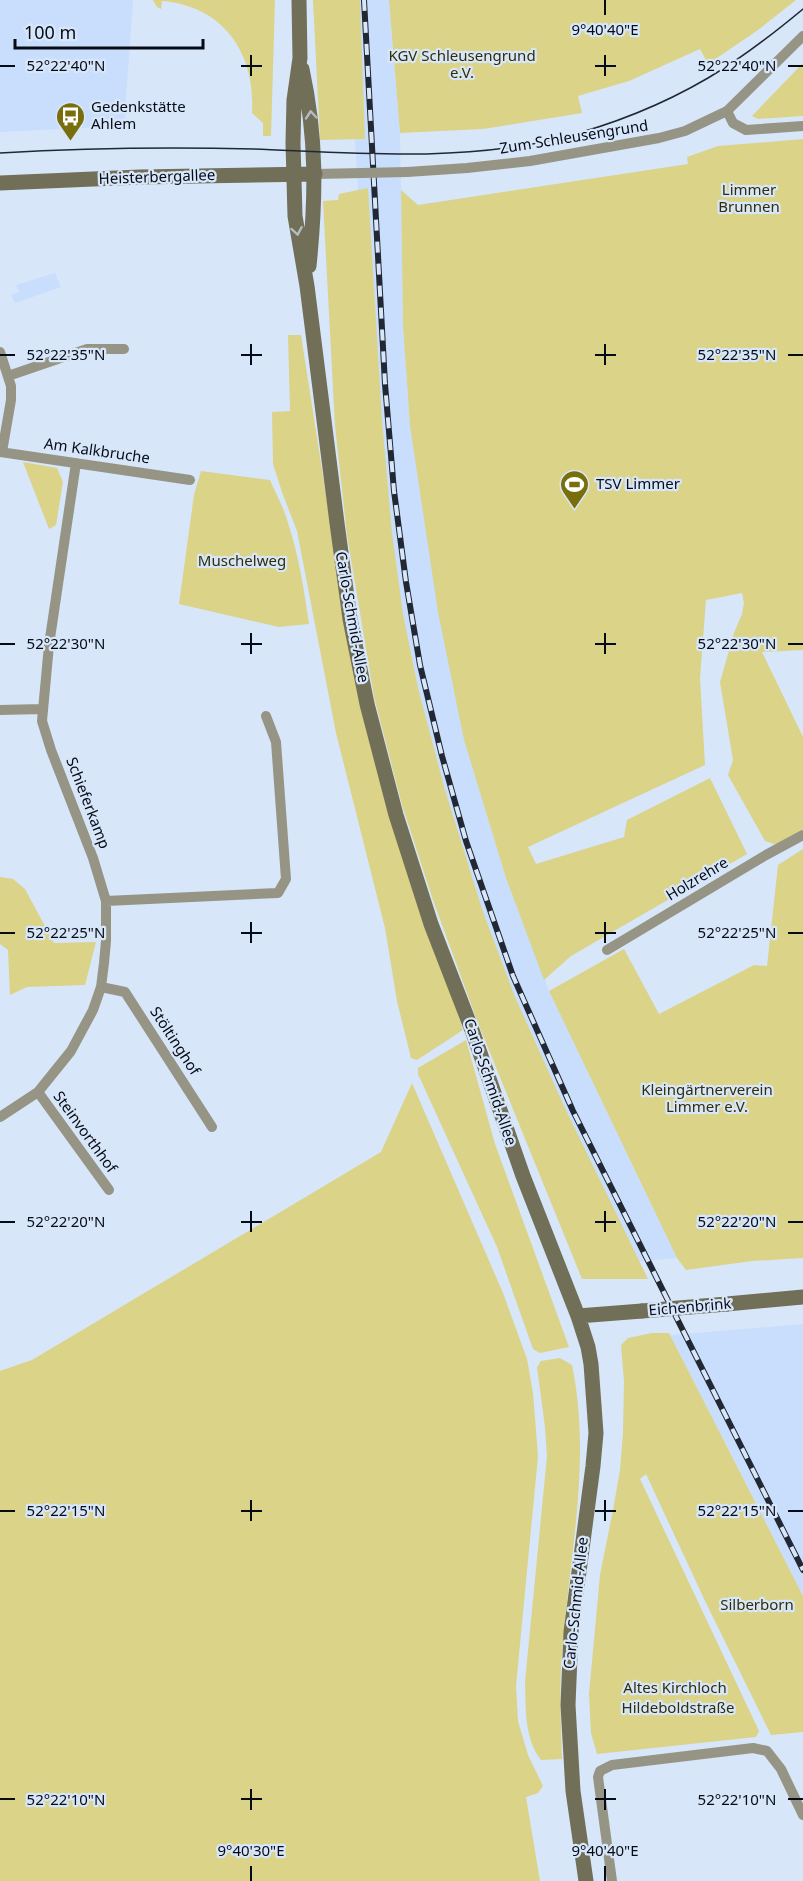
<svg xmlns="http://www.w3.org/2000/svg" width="803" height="1881" viewBox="0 0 803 1881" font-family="'Noto Sans',sans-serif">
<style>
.built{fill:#c8defc}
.green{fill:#dad388}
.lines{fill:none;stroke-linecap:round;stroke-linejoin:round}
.street{stroke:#969585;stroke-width:10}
.secondary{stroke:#716f58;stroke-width:15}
.tram{stroke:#212834;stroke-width:1.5}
.rail-casing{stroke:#212834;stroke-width:6}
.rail{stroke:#d8e6f9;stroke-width:4;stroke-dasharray:11;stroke-linecap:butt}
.street-bridge{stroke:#969585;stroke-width:10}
.secondary-bridge{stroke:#716f58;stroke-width:15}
.oneway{stroke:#b4bcc1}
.ticks{fill:none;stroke:#060c17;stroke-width:2}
.labels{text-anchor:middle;stroke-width:4.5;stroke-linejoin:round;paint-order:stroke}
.park-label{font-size:15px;fill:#312d06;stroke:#d8e6f9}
.poi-label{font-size:15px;fill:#060c17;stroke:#d8e6f9;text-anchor:start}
.street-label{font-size:15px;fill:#060c17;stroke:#d8e6f9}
.ticks-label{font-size:15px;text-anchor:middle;fill:#060c17;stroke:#d8e6f9;stroke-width:4.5;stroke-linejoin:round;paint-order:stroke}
</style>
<rect width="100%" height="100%" fill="#d8e6f9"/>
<path class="built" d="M0,0H133L124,126L0,132Z
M351,0H389L400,133L403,326L410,426L464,740L506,878L549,991L677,1258L625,1263L502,1003L400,629L367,334L355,140Z
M55,273L61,287L15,303L11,295L19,292L16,285Z
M803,1324V1596L670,1335Z"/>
<path class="green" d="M153,0H275L271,136H263V123L252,113C256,54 224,6 162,1L161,9L157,7Z
M313,0H360L365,139L320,140Z
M389,0H796L758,30L708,64L700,49L629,81L578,96L582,113L483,129L400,133Z
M803,63V116L758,119L752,116Z
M803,139V650L762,652L803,737V829L780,843L774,844L765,841L728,775L733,760L720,682L734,633L742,614L744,603L742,593L706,600L700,678L705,765L528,847L536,864L624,837L627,820L710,778L747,854L571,956L544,980L506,878L464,740L438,612L410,426L403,326L401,190L418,205L688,164L687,157L718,146Z
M368,188L382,420L392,533L403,614L418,688L445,790L483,912L515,997L564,1106L648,1279H582L478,1023L433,900L402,805L374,697L347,535L335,426L323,201L338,200L339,194Z
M288,335H301L352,662L378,770L463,1030L417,1060L411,1058L397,1001L385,928L336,733L297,531L282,492L273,464L272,412L290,411Z
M23,462L57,468L63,482L56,525L49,529Z
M201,471L270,480C276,494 284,508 288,523C299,556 304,590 309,624L279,627L179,604L194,495Z
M803,849V1258L752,1261L686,1270L677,1258L549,991L624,949L659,1014L754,965L767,966L778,865Z
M0,877L13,879L25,889L54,943L96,942L85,985L27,987L10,995L8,950L0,944Z
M466,1040L495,1144L569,1347L540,1353L533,1349L497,1247L418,1074V1068Z
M412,1083L503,1293L527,1359L533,1393L538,1456L516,1686L518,1721L528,1755L543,1786L538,1793L526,1797L540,1881H0V1371L32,1360L381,1152Z
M652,1333H669L803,1596V1732L771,1735L706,1603L646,1474L640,1479L759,1731L756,1737L597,1754L591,1733L589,1694L600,1575L613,1510L620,1470L623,1433L624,1381L621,1345L628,1338Z
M560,1358L572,1365C592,1461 569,1557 562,1653C559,1689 561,1724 562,1759L541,1760C524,1738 526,1709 525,1682L547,1456L545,1427L537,1367L541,1361Z"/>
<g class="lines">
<path class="street" d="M727,111L733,123L746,130L803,126
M407,172L467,168L530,161L659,138L685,131L727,111L803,36
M315,174L363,173
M0,352L11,386V400L2,452
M8,376L87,349H124
M0,452L190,480
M0,710L42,709
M106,901L278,893L286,879L276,742L266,716
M607,950L766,855L803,835
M101,987L125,992L212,1127
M38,1092L109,1190
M0,1117L38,1092L71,1051L93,1010L101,987L104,963L106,941V901L93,858L51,750L42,721L49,645L76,463
M612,1881L598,1777L600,1771L612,1765L753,1748L767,1751L781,1769L803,1815"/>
<path class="secondary" d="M299,0L300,58L294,100L293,143L295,216L307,286L337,523L350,619L367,704L396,815L431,924L472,1030L523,1176L578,1316L588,1347L591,1364L596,1433L593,1466L571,1632L568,1705L573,1791L586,1881
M302,69C317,138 316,197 309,266
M0,183L140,177L315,174
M727,1304L803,1297
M578,1316L642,1311"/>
<path class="tram" d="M0,153C85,148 169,147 254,149C355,153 457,162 557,139C608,126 662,105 708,78C742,58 773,34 803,9"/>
<defs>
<path id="rail" d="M364,0L385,384L394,491L406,582L420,665L442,756L466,841L513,976L573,1111L803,1570"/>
</defs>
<use href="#rail" class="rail-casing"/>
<use href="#rail" class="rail"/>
<path class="street-bridge" d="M363,173L407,172"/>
<path class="secondary-bridge" d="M642,1311L727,1304"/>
</g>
<defs><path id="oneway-chevron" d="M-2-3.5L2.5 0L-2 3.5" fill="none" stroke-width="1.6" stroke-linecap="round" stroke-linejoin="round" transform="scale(1.5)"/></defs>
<g class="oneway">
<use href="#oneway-chevron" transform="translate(311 115) rotate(-95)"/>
<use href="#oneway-chevron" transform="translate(297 231) rotate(80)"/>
</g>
<path class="ticks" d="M605,0V15M251,55V76M605,55V76M0,66H15M241,66H262M595,66H616M788,66H803M251,344V365M605,344V365M0,355H15M241,355H262M595,355H616M788,355H803M251,633V654M605,633V654M0,644H15M241,644H262M595,644H616M788,644H803M251,922V943M605,922V943M0,933H15M241,933H262M595,933H616M788,933H803M251,1211V1232M605,1211V1232M0,1222H15M241,1222H262M595,1222H616M788,1222H803M251,1500V1521M605,1500V1521M0,1511H15M241,1511H262M595,1511H616M788,1511H803M251,1789V1810M605,1789V1810M0,1799H15M241,1799H262M595,1799H616M788,1799H803M251,1866V1881M605,1866V1881"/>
<defs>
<symbol id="bus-pin" viewBox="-11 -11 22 30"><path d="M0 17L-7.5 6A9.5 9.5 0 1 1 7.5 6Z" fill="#786e0c" stroke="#d8e6f9"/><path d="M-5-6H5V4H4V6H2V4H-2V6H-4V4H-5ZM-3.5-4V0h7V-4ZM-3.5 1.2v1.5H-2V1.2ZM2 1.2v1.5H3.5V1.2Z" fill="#fff"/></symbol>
<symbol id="stadium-pin" viewBox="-11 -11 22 30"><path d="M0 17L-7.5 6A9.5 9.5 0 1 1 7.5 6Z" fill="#786e0c" stroke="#d8e6f9"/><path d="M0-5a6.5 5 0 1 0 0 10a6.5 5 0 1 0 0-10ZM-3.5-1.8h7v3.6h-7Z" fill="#fff"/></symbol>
</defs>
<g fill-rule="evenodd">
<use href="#bus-pin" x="54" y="100" width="33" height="45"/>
<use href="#stadium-pin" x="558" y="468" width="33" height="45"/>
</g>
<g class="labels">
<g class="park-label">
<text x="462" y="61">KGV Schleusengrund<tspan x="462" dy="17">e.V.</tspan></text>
<text x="749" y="195">Limmer<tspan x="749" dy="17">Brunnen</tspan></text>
<text x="242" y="566">Muschelweg</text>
<text x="707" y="1095">Kleingärtnerverein<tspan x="707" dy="17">Limmer e.V.</tspan></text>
<text x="757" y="1610">Silberborn</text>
<text x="675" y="1693">Altes Kirchloch</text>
<text x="678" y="1713">Hildeboldstraße</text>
</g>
<g class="poi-label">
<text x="91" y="112">Gedenkstätte<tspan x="91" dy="17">Ahlem</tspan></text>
<text x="596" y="489">TSV Limmer</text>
</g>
<g class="street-label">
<text transform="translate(574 137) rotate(-9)" y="5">Zum Schleusengrund</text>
<text transform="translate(157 177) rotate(-2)" y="5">Heisterbergallee</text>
<text transform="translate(97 451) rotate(8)" y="5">Am Kalkbruche</text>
<text transform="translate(352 617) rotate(80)" y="5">Carlo-Schmid-Allee</text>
<text transform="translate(88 803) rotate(69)" y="5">Schieferkamp</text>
<text transform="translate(697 879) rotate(-31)" y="5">Holzrehre</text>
<text transform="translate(175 1041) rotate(57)" y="5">Stöltinghof</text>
<text transform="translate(490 1082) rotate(71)" y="5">Carlo-Schmid-Allee</text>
<text transform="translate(85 1132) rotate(54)" y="5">Steinvorthhof</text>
<text transform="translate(690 1307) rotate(-5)" y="5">Eichenbrink</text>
<text transform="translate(576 1603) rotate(-84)" y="5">Carlo-Schmid-Allee</text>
</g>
</g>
<g class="ticks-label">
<text x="605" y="35">9°40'40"E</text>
<text x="66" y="71">52°22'40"N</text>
<text x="737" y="71">52°22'40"N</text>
<text x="66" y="360">52°22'35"N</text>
<text x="737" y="360">52°22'35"N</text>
<text x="66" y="649">52°22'30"N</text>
<text x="737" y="649">52°22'30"N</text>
<text x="66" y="938">52°22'25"N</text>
<text x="737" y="938">52°22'25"N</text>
<text x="66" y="1227">52°22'20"N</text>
<text x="737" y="1227">52°22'20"N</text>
<text x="66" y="1516">52°22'15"N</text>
<text x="737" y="1516">52°22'15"N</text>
<text x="66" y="1805">52°22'10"N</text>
<text x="737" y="1805">52°22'10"N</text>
<text x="251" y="1856">9°40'30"E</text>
<text x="605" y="1856">9°40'40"E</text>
</g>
<path d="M15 39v9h188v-9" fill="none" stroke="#060c17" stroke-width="3"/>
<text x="24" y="39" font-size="18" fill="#060c17" stroke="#d8e6f9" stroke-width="4.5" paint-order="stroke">100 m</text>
</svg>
